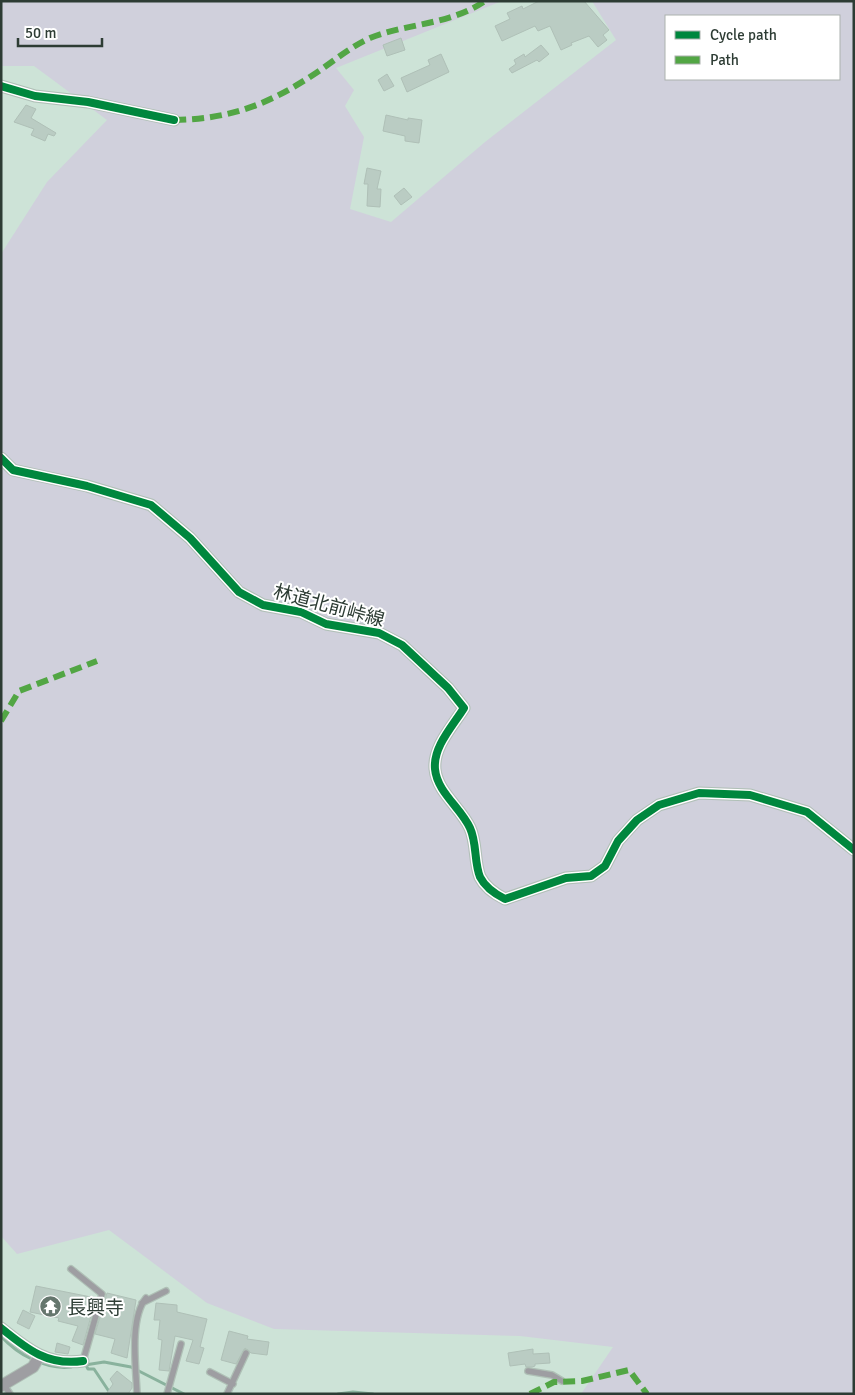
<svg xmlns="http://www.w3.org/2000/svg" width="855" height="1395" viewBox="0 0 855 1395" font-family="Signika,'Noto Sans JP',sans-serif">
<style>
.green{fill:#d0d0dc;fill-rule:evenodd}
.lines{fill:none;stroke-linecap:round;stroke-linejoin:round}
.stream{stroke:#89b29d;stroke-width:3}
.building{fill:#baccc3;stroke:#afc0b7}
.lane-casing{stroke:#afc0b6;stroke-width:8}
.street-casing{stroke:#afc0b6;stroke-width:13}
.lane{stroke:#9e9ea2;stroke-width:5.5}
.street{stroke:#9e9ea2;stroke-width:11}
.quiet{stroke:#52a644;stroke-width:6;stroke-dasharray:12 6;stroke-linecap:butt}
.cycleway-casing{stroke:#fff;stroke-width:11}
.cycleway{stroke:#00873e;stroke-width:8}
.labels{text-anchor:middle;stroke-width:4;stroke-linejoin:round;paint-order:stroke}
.street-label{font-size:19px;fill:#2d3c34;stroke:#fff}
.poi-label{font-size:19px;fill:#2d3c34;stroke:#fff;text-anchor:start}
</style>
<rect width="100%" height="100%" fill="#cde3d7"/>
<path class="green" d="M1,1H502L336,68L354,90L345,106L364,137L350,209L391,222L485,142L616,40L592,1H854V1394H581L613,1347L520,1336L274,1329L207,1303L109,1230L17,1254L1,1236V254L47,182L107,120L34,66H1ZM666,16H839V79H666Z"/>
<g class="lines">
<path class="stream" d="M1,1336C18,1355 46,1370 71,1367
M85,1365L104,1362L131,1367L184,1394
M86,1365L88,1369H94L110,1393
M338,1394L353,1392L373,1394"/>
</g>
<path class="building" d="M539,1H584L609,30L603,35L607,40L598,47L589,36L571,43L572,45L561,50L550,26L538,31L535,26L502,41L495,26L510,19L507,13L522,6L523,9Z
M401,38L405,50L387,56L383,45Z
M541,45L549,54L539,62L537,60L512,73L509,69L516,64L514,60L524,54L525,57Z
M441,54L449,72L407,92L401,78L430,65L428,60Z
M387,74L394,86L384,91L378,80Z
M26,105L36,109L31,118L56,133L54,136L48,134L45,141L31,135L34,129L14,122Z
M386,115L408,120V118L422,120L419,143L405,141V136L383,131Z
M367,168L381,171L377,189H381L380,207L367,206L368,184H364Z
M404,188L412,197L401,205L394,196Z
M36,1286L96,1298L83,1345L72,1341L78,1326L58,1321L59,1318L30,1312Z
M107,1293L136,1300L127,1358L111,1353L115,1339L95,1334Z
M156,1303L177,1305V1312L207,1319L200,1347L204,1348L199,1364L186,1361L193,1340L175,1336L169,1371L159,1370L162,1340L158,1339L160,1320H154Z
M23,1310L35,1316L29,1329L17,1323Z
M229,1331L248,1336L247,1339L269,1342L267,1355L251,1353L245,1348L236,1364L221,1360Z
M57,1343L70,1347L68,1354L55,1352Z
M533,1349V1354L549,1353L550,1363L535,1364V1366L532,1367H526L525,1364L510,1366L508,1353Z
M117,1371L132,1383V1388L128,1394H106L113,1384L110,1379Z"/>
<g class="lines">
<defs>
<path id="lane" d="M71,1269L102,1294L83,1361
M142,1303L166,1291
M528,1371L552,1375L562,1381
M210,1372L233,1384
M4,1385L10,1394
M137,1394C136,1367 129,1319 146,1298
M167,1394L181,1344
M227,1394L246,1353"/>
<path id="street" d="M1,86L35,96L88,102L174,120
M1,458L13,470L87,486L151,505L190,538L239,592L263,605L301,612L326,624L379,633L402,645L448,688L464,708C452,727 433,747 435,769C437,792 461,808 470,828C477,843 474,862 480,877C485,887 495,894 505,899L566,878L591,876L605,866L618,841L637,820L659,805L699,793L750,795L807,812L854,850
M1,1328C28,1350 48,1366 83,1361
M1,1386L33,1367L40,1355"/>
</defs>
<use href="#lane" class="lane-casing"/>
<use href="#street" class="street-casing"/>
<use href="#lane" class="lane"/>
<use href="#street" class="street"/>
<path class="quiet" d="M174,120C232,119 269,104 316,73C334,61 350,47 370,38C408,23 450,25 485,1
M1,721L19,691L97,661
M530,1394L554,1382L582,1381L629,1370L647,1394"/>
<defs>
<path id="cycleway" d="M1,86L35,96L88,102L174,120
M1,458L13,470L87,486L151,505L190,538L239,592L263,605L301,612L326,624L379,633L402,645L448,688L464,708C452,727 433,747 435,769C437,792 461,808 470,828C477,843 474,862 480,877C485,887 495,894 505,899L566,878L591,876L605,866L618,841L637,820L659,805L699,793L750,795L807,812L854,850
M1,1328C28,1350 48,1366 83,1361"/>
</defs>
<use href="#cycleway" class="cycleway-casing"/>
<use href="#cycleway" class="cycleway"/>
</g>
<defs>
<symbol id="temple-disc" viewBox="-11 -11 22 22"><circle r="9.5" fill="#65766d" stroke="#fff"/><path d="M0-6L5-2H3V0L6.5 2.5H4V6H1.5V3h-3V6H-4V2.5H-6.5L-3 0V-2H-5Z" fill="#fff"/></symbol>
</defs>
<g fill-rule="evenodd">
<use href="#temple-disc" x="38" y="1294" width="25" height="25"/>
</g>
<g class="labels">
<g class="street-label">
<text transform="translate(329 605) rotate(15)" y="7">林道北前峠線</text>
</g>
<g class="poi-label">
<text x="67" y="1314">長興寺</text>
</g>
</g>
<rect width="855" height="1395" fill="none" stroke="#2d3c34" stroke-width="5"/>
<rect x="665" y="15" width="175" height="65" fill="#ffffff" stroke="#abb1ae"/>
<rect x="675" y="31" width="25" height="8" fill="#00873e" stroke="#abb1ae"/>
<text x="710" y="40" font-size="15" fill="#2d3c34">Cycle path</text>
<rect x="675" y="56" width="25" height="8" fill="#52a644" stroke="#abb1ae"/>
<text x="710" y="65" font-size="15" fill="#2d3c34">Path</text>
<path d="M18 38v8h84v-8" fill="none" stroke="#2d3c34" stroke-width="2.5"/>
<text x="25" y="38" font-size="15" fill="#2d3c34" stroke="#ffffff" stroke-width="4" paint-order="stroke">50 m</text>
</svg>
